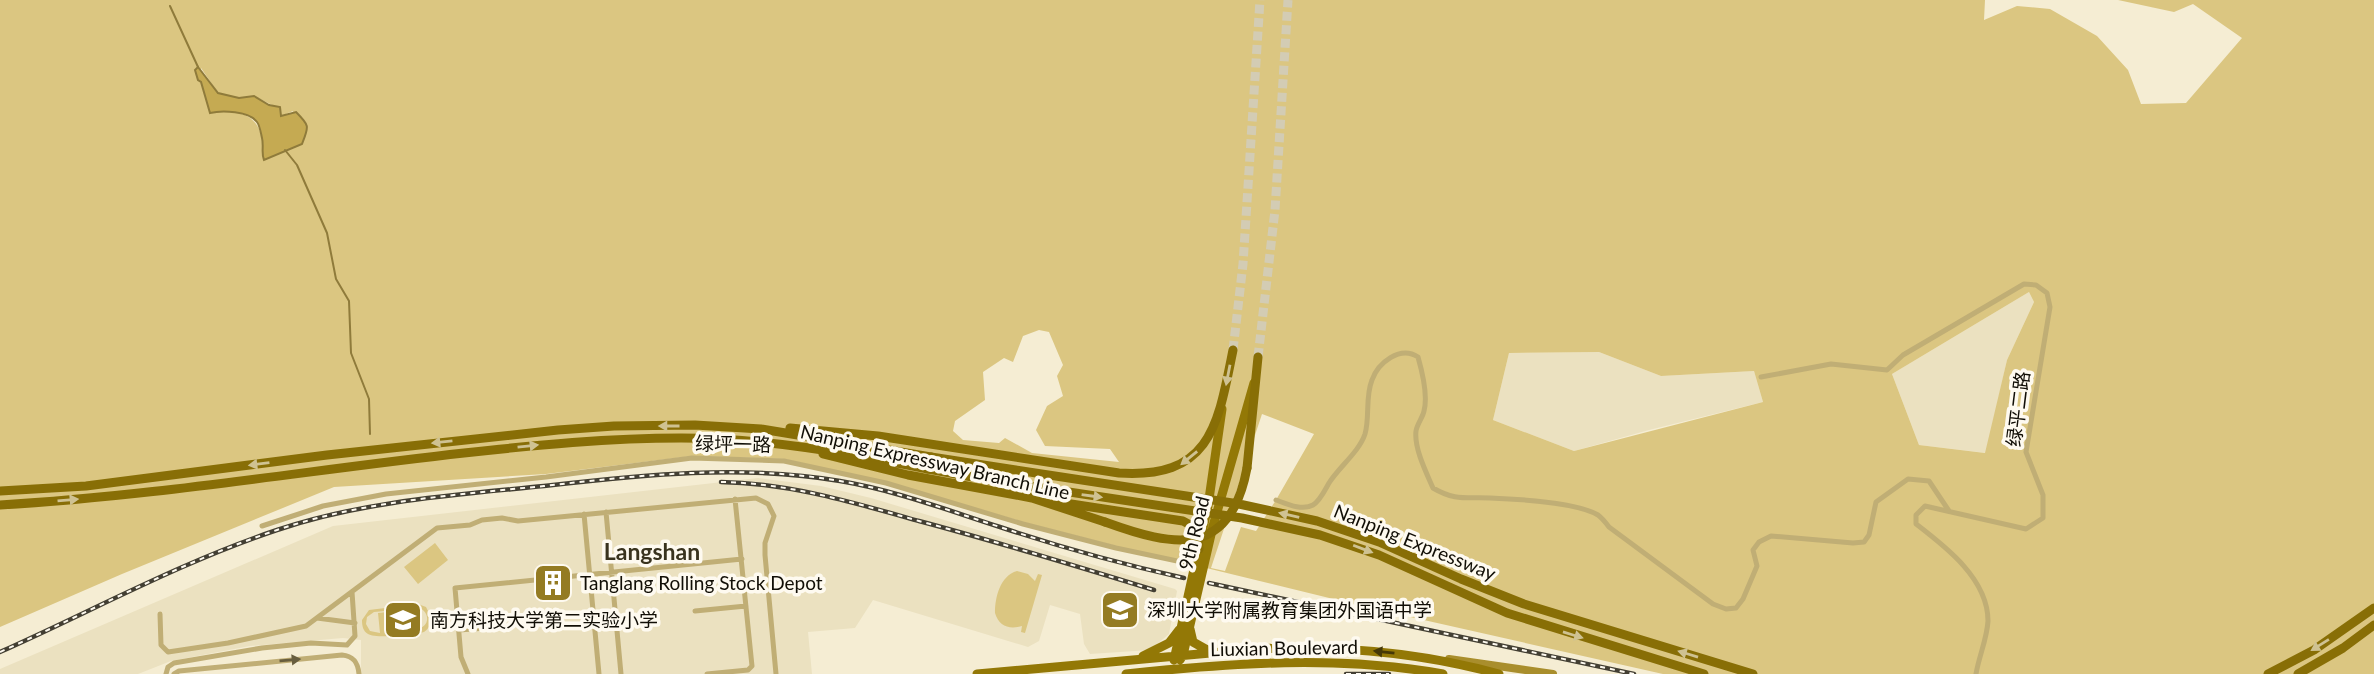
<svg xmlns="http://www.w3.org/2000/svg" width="2374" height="674" viewBox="0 0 2374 674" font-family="Lato,'Noto Sans SC',sans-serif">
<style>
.built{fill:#ebe1c0}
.green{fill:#dbc681;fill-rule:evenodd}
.water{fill:#c5aa52;stroke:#8f7b3b;stroke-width:2}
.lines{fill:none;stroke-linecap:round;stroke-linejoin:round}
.stream{stroke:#8f7b3b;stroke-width:2}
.trunk-tunnel{stroke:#d3ccb4;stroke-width:9;stroke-dasharray:9 4.5;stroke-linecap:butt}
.minor{stroke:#c0ae75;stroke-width:5}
.secondary{stroke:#a98e2c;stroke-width:8}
.primary{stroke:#937806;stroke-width:9}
.trunk{stroke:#886e06;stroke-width:9}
.rail-casing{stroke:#433f33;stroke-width:4.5}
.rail{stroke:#fefaf0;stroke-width:2;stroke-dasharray:5;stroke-linecap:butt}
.trunk-bridge{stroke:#886e06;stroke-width:9}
.oneway{fill:#cfc292}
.oneway2{fill:#453806}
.oneway3{fill:#685e3e}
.labels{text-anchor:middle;stroke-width:7;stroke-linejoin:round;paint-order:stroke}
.street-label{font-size:19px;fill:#110e06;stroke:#fefaf0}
.poi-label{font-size:19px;fill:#110e06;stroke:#fefaf0;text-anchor:start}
.quarter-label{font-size:23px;font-weight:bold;fill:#39331e;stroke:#fefaf0}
</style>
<rect width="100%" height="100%" fill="#f5edd3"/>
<path class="built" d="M2029,292L2034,302L2007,360L1986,453L1919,445L1892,374Z
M1599,352L1661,376L1754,371L1763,402L1649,430L1574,451L1493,420L1509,353Z
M758,478L821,486L871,498L1175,589L1177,591L1169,634L1150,650L1090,654L1084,644L1080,614L1050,605L1039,641L1028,647L873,600L855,628L808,632L812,674H361V640L343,638L250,646L171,661L138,674H0V669L333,526Z"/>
<path class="green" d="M0,0H1985L1984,20L2017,6L2050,9L2097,36L2128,70L2141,104L2186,103L2242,38L2193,4L2174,12L2118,0H2374V674H1663L1366,607L1116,546L1023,522L887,482L784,459L692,456L546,474L334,487L122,574L0,627ZM201,68L218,93L232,98H258L274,106L281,116L293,111L302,143L285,150L262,155C266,118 243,107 210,113L201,82ZM2029,292L2034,302L2007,360L1985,453L1919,445L1892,374ZM1039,330L1049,332L1063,365L1057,376L1063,396L1047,406L1036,430L1045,446L1110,449L1119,462L1032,453L1005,438L999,443L963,440L953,431L955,421L985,400L983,372L1004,358L1013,362L1023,336ZM1599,352L1661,376L1754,371L1763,402L1574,451L1493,420L1509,353ZM1262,414L1314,434L1276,500L1256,531L1241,527L1225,571L1211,568Z
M435,543L448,560L418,584L404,567Z
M1017,571L1028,574L1035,581L1038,574L1042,575L1025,633L1021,632L1022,626C1009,630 999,626 995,613C995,597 1000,576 1017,571Z
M418,604L426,607L431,617C431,623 430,628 424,632C417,635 375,639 368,634C363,631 362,626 362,620L369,610ZM420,608C431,614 429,628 416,629L414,609L378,613L380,633L370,631L366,624L367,617L374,612Z"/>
<path class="water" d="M198,67L218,93L239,98L254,96L269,105L280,107L281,116L296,112C310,126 309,126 302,144L264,160C261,153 264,146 262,138C261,134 260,126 257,122C249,111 222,110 210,113L201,82L198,80L195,70Z"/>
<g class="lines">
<path class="stream" d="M170,6L198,67
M285,150L297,165L327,233L336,279L349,301L351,353L369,399L370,434"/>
<path class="trunk-tunnel" d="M1233,350L1243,264L1260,0
M1258,357L1275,210L1288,0"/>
<path class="minor" d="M1761,377L1831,364L1887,370L1903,355L2024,284L2036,285L2047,293L2050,307L2026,452L2043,495V518L2026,529L1925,506L1916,515V524C1946,547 1988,579 1988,621C1987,639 1979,656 1976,674
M1276,500C1287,504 1302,511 1313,505C1320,501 1325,490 1329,483C1339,467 1359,452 1365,434C1370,417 1365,397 1372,380C1378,363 1400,345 1418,357C1422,371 1428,396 1424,411C1423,417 1417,424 1416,431C1414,448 1426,472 1433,488C1455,501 1466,497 1490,498C1516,499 1576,502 1598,515C1602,518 1606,523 1609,527L1713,604L1726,609L1736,608L1743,599L1757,566L1753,550L1759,542L1771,536L1853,543L1864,542L1869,535L1876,502L1908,479L1929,481L1949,511
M606,512L621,674
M584,514L599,674
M262,526L323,506L386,494L546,477L692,458L784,461L886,483L1023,524L1116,548L1196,565
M695,611L746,606
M160,614L161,645L168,652L228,643L306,626L437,528L470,525L482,520L502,518L518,521L756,498L768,504L774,516L765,543V555L776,674
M317,618L355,623
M459,630L512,626
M166,674L168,667L174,663L262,648L311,643L347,645L355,636L352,592
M174,674L179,671L342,655C354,656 358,663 359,674
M468,674L461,657L455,588L742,559
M707,674L748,670L752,666L735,499"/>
<path class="secondary" d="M1449,659L1553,674"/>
<path class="primary" d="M1190,629L1193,642L1209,651
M1143,656L1169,643L1179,630
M1174,660L1208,506L1222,409
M1180,660L1183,655L1213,526L1254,383
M977,674L1255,649C1338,645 1419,652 1499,674
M1126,674C1231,663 1338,655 1443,674"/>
<path class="trunk" d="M790,428L878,436L1119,473C1211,479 1218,425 1233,350
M823,454L908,475L1032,498L1105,522
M1247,468L1258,357
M0,491L86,486L327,455L558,430L614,426L695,425L761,429L931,457
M1058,502L1183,521C1196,527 1198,535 1199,549
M0,505C155,496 310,470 464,453C537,445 608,438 681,438C765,438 847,453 928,469
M2268,674L2314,650L2374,608
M2298,674L2343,648L2374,625"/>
<defs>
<path id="rail" d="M721,482C789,483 855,503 919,521C998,542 1076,566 1154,590
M1209,583L1634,674
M0,652C92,611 181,562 277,530C363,501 455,495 544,486C641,475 743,464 840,481C894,490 947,510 1000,527C1060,547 1121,564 1184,578
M1346,674H1389"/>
</defs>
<use href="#rail" class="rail-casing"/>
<use href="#rail" class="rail"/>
<path class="trunk-bridge" d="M931,457L1239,504L1317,521L1379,542L1461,579L1524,604L1753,674
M928,469L989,480L1242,518L1320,535L1379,555L1507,613L1704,674
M1105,522C1174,547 1230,559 1247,468"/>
</g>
<defs><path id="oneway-solid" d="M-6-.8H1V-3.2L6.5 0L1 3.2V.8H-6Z" transform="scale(1.75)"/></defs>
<g class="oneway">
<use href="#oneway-solid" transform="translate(1228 375) rotate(101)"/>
<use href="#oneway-solid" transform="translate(669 426) rotate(180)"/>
<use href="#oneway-solid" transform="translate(442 442) rotate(174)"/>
<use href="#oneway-solid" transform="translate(528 446) rotate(-6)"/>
<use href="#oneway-solid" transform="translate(1189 458) rotate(141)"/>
<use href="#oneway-solid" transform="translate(259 464) rotate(173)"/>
<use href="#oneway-solid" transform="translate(1092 496) rotate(8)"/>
<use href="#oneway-solid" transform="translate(68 500) rotate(-5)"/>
<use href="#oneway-solid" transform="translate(1289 515) rotate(-167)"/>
<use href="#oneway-solid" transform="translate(1363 549) rotate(21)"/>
<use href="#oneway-solid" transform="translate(1573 635) rotate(17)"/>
<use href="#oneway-solid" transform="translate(2320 645) rotate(148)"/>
<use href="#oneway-solid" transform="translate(1688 654) rotate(-163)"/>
</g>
<use class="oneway2" href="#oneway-solid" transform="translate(1384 652) rotate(-174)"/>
<use class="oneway3" href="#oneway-solid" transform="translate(290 660) rotate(-5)"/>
<defs>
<symbol id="building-square" viewBox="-11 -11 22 22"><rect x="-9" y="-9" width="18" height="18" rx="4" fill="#947b22" stroke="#fefaf0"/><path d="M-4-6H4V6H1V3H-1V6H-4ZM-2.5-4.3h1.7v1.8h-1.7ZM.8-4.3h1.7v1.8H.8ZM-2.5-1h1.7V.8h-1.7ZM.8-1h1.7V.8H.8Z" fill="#fff"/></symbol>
<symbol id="school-square" viewBox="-11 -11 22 22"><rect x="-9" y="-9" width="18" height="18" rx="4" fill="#947b22" stroke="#fefaf0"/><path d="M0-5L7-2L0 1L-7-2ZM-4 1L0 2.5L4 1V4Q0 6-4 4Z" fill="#fff"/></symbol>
</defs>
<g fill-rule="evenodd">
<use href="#building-square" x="531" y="561" width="44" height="44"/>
<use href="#school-square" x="1098" y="588" width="44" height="44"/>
<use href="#school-square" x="381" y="598" width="44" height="44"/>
</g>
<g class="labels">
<g class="street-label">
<text transform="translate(2018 409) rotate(-83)" y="7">绿平二路</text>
<text transform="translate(733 444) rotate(1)" y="7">绿坪一路</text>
<text transform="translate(935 462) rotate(13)" y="7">Nanping Expressway Branch Line</text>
<text transform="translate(1194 533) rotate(-76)" y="7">9th Road</text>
<text transform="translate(1415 542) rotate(22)" y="7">Nanping Expressway</text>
<text transform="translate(1284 648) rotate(-1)" y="7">Liuxian Boulevard</text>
</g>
<g class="poi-label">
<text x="580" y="590">Tanglang Rolling Stock Depot</text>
<text x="1147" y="617">深圳大学附属教育集团外国语中学</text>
<text x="430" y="627">南方科技大学第二实验小学</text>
</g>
<g class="quarter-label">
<text x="652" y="560">Langshan</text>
</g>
</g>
</svg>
